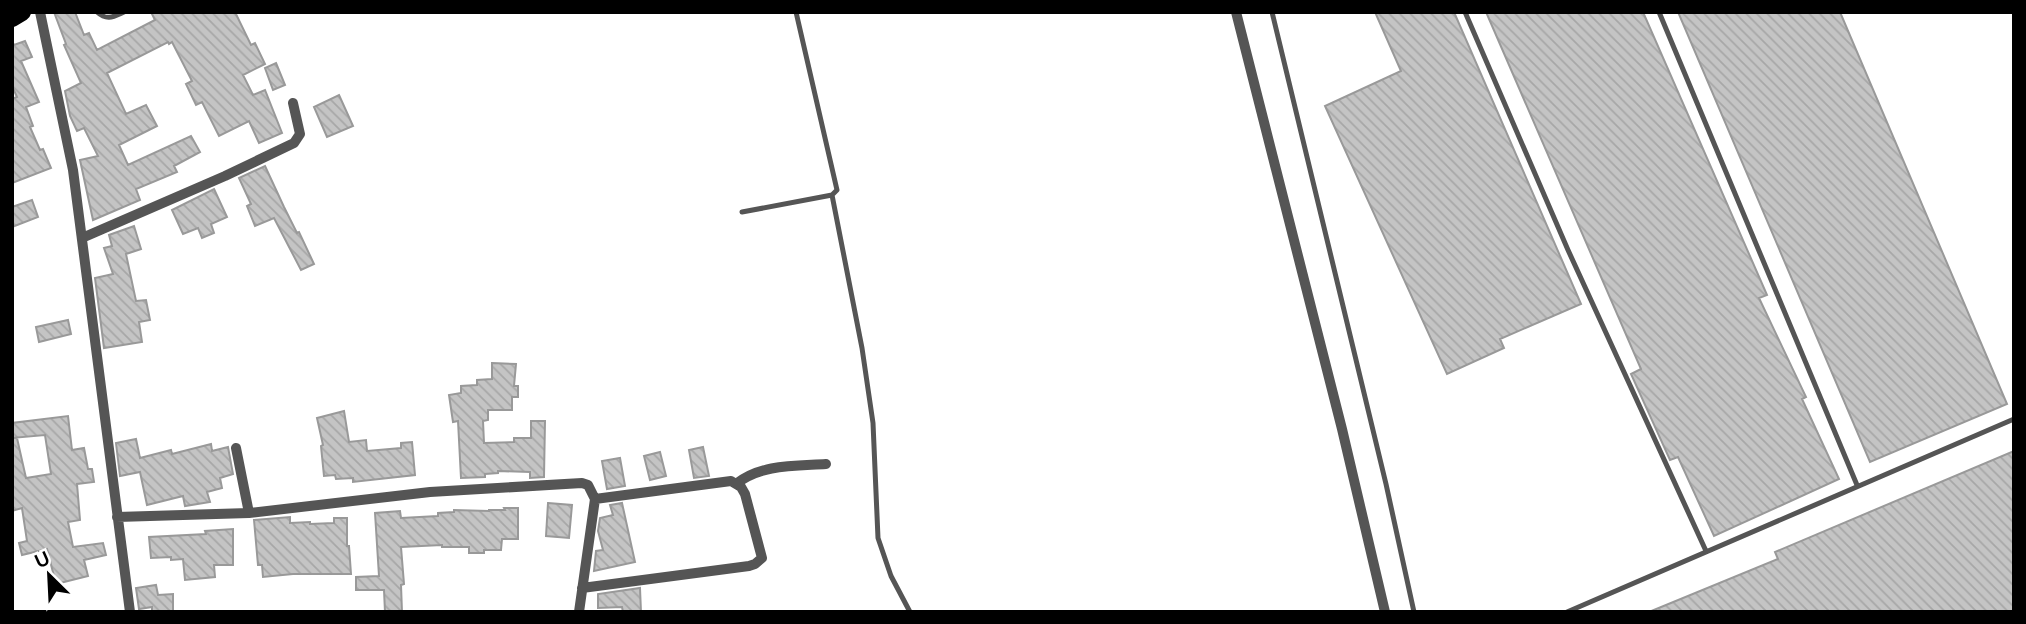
<svg xmlns="http://www.w3.org/2000/svg" width="2026" height="624" viewBox="0 0 2026 624" font-family="Lato,sans-serif">
<style>
.building{fill:url(#building-back-hatch);stroke:#999;stroke-width:2}
.lines{fill:none;stroke-linecap:round;stroke-linejoin:round}
.lane{stroke:#555;stroke-width:5}
.street{stroke:#555;stroke-width:10}
.primary{stroke:#000;stroke-width:18}
</style>
<defs>
<pattern id="building-back-hatch" width="6" height="6" patternUnits="userSpaceOnUse" patternTransform="scale(1.75)"><rect width="6" height="6" fill="#c4c4c4"/><path d="M-1 5l2 2M0 0l6 6M5-1l2 2" fill="none" stroke="#a7a7a7"/></pattern>
</defs>
<rect width="100%" height="100%" fill="#fff"/>
<path class="building" d="M54,12H75L84,35L89,33L97,50L155,20L151,12H235L251,45L255,43L265,64L243,75L253,95L265,90L282,133L259,143L249,121L219,136L202,102L196,105L186,84L192,81L172,42L169,44L168,42L107,73L126,114L146,105L157,126L119,145L128,165L191,136L200,152L174,166L177,172L136,189L140,200L93,220L80,160L98,156L84,128L77,131L70,116L65,91L81,83L64,45L66,44Z
M1375,12H1454L1581,304L1500,339L1504,348L1447,374L1325,106L1401,71Z
M1486,12H1643L1767,295L1759,298L1806,397L1802,399L1839,479L1714,536L1678,457L1670,460L1631,374L1641,369Z
M1678,12H1840L2007,404L1870,462Z
M12,41L14,45L25,41L32,57L21,61L39,102L26,107L33,126L30,127L40,150L43,149L51,168L12,183V99L17,97L12,86Z
M276,63L285,85L273,90L265,68Z
M339,95L353,126L327,137L314,107Z
M265,166L284,207L297,233L299,232L314,264L301,270L274,218L255,226L247,206L251,204L239,178Z
M214,189L227,217L211,224L214,233L202,238L198,228L183,234L172,210Z
M32,200L38,217L12,227V207Z
M134,226L141,249L126,254L136,301L146,300L150,320L139,322L142,342L104,348L95,278L113,274L104,248L112,246L109,235Z
M68,320L71,334L39,342L36,327Z
M492,363L516,364L514,386H518V397H512V410H488V420L483,421L484,443L514,442V438H531V421H545L544,477L530,478V472L498,471V473L485,474V477L461,478L458,421L453,422L449,395L461,393V386L477,385V380L492,379Z
M344,411L349,442L366,440L367,451L401,448V443L412,442L415,475L353,482V478L336,479L335,475L324,476L321,446L323,445L317,418Z
M68,416L72,450L84,448L88,469H92L94,482L77,484L80,520L68,522L73,547L103,543L106,555L84,560L88,576L56,584L47,549L22,555L19,543L27,541L22,508L12,511V438H17L26,478L51,474L45,435L12,438V423Z
M136,439L140,458L171,450L172,454L211,444L212,451L228,447L233,474L220,478L222,488L207,492L210,502L185,506L183,496L147,505L140,472L120,476L116,443Z
M703,447L709,476L694,478L689,450Z
M2014,451V612H1649L1778,559L1775,552Z
M660,452L666,476L650,480L644,456Z
M620,458L625,486L607,489L602,461Z
M548,503L572,505L569,538L546,536Z
M622,503L635,562L594,571L596,551L603,550L598,531L600,518L613,515L610,505Z
M504,508H518V539H502L501,550H484V553H469V547H442V545L401,547L404,584L401,585L402,612H385L384,590H356V577L379,576L375,513L400,511L401,518L438,516V513L454,512V510L489,511V510H505Z
M290,517V523L310,522V524L334,523V518H347V546H349L351,574H293L263,577L262,565H258L254,520Z
M233,529V565H214L215,577L185,580L183,559L171,560V557L151,558L149,537L206,534L205,531Z
M156,585L158,595L173,594V612H152V607L139,609L136,588Z
M640,588L641,612H623L622,607L598,608V594Z"/>
<g class="lines">
<path class="lane" d="M97,12C107,21 113,17 124,12
M1272,12L1386,484L1414,612
M1465,12L1568,250L1706,551
M1659,12L1857,485
M832,195L862,348L873,423L878,538L891,576L910,612
M742,212L832,195L837,190L796,12
M1567,612L2014,419"/>
<path class="street" d="M40,12L73,170L130,612
M1236,12L1342,429L1385,612
M82,238L225,176L294,143L300,134L293,103
M236,448L249,513
M736,484C761,464 795,466 826,464
M117,517L249,513L430,492L582,483L588,485L595,499L579,612
M582,588L749,566L755,564L762,558L745,494L741,487L731,481L595,499"/>
<path class="primary" d="M12,18L22,12"/>
</g>
<rect width="2026" height="624" fill="none" stroke="#000000" stroke-width="28"/>
<g transform="translate(49 575) rotate(336)" stroke="#ffffff" stroke-width="5" paint-order="stroke">
<path d="M0-5L12 26L0 18L-12 26Z" fill="#000000"/>
<text y="-10" font-size="19" font-weight="bold" text-anchor="middle" fill="#000000">U</text>
</g>
</svg>
